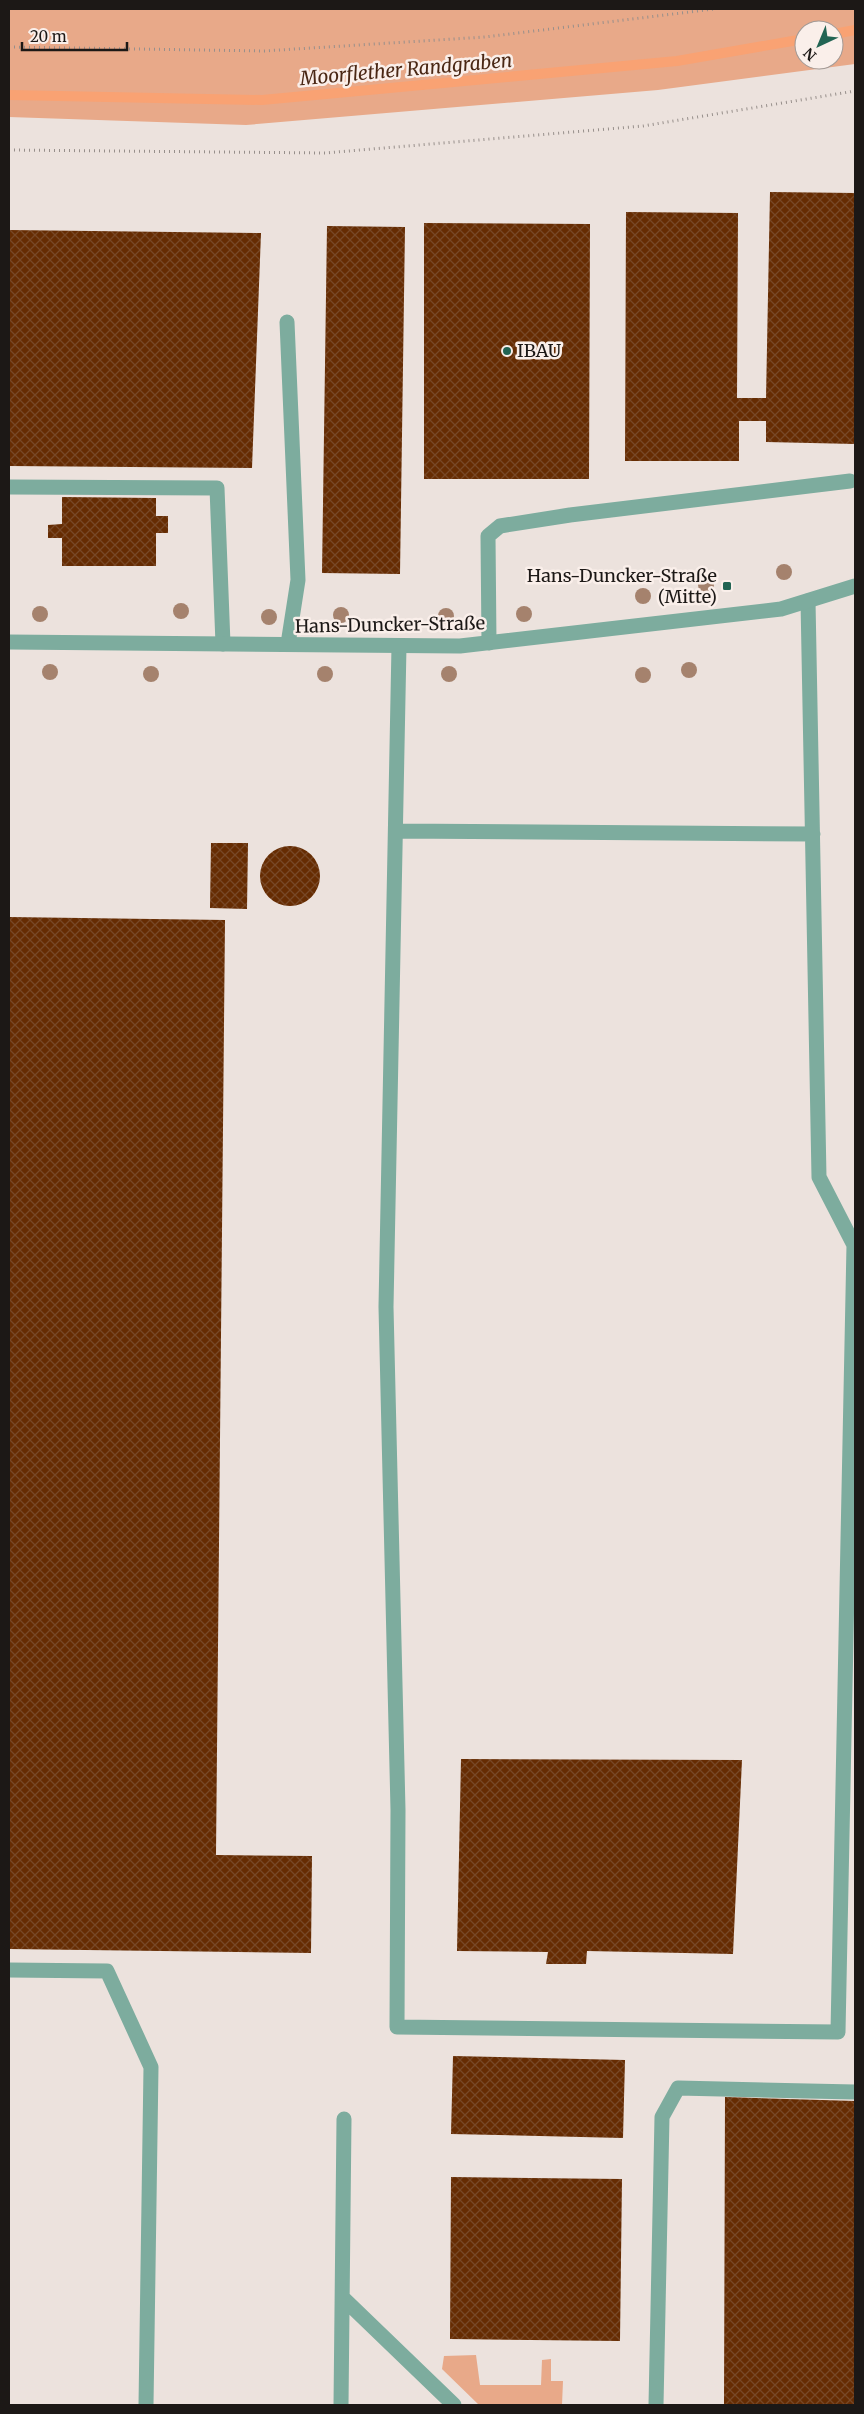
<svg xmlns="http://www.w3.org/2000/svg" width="864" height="2414" viewBox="0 0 864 2414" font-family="Merriweather,serif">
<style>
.grass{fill:#e8a989;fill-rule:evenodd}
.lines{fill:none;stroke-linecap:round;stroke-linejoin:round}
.stream{stroke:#f9a273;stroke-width:10}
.building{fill:url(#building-cross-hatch)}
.path{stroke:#978f8b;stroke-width:3;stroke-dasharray:1 4;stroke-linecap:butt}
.service{stroke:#7dac9e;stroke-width:15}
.minor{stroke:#7dac9e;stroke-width:15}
.tree{fill:#a5826d}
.poi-dot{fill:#226453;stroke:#faefea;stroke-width:2}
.labels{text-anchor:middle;stroke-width:5;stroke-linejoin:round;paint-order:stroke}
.poi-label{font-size:18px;fill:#1c1816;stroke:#faefea;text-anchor:start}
.street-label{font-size:18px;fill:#1c1816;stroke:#faefea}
.water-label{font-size:19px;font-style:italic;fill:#4a2714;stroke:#faefea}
</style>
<defs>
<pattern id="building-cross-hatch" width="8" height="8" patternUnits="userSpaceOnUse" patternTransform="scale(1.25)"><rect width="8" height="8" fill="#662c02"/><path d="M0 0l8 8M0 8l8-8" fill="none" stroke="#774827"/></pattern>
</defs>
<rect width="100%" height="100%" fill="#ece2dd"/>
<path class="grass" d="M9,9H855V64L658,90L246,125L9,117ZM804,30H834V60H804Z
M476,2355L480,2385H541L542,2360L551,2359V2381H563L562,2405H479L442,2369L444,2356Z"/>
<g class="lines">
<path class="stream" d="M834,34L855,30
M9,95L262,100L677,61L804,39"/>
</g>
<path class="building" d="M770,192L855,193V444L766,442V421H739V461H625L626,212L738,213L737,398H766Z
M424,223L590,224L589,479H424Z
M327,226L405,227L400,574L322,573Z
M9,230L261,233L252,468L9,466Z
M62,497L156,498V516H168V533H156V566H62V538H48V525L62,524Z
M211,843H248L247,909L210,908Z
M260 876a30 30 0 1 1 60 0a30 30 0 1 1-60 0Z
M9,917L225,920L216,1855L312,1856L311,1953L9,1949Z
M461,1759L742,1760L733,1954L587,1951L586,1964H546L548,1952L457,1951Z
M453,2056L625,2060L623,2138L451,2134Z
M725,2097L855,2101V2405H724Z
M451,2177L622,2179L620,2341L450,2339Z"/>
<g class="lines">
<path class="path" d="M9,47L264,51L485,37L714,9
M9,150L325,153L643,126L855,91"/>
<path class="service" d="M287,322L298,580L288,644
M9,487L217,488L223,644
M489,643L488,536L500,526L570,515L850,481
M399,646L386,1307L398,1810L397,2027L838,2032L854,1245L819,1177L808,601
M396,831L813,834
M9,1970L107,1971L151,2067L146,2405
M343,2298L454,2405
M341,2405L344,2119
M656,2405L662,2117L678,2088L855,2092"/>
<path class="minor" d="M9,642L460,646L781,609L855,586"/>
</g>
<g class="tree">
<circle cx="784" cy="572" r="8"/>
<circle cx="706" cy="585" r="8"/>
<circle cx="643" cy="596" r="8"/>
<circle cx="181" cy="611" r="8"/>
<circle cx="40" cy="614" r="8"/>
<circle cx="524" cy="614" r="8"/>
<circle cx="341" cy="615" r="8"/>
<circle cx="446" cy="616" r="8"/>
<circle cx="269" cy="617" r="8"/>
<circle cx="689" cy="670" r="8"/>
<circle cx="50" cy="672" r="8"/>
<circle cx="151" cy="674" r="8"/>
<circle cx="325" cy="674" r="8"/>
<circle cx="449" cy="674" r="8"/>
<circle cx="643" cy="675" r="8"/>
</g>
<g class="poi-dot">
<circle cx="507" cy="351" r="5"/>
<rect x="722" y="581" width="10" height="10" rx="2.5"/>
</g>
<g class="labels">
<g class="poi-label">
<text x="517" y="357">IBAU</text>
<text x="717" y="582" text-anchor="end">Hans-Duncker-Straße<tspan x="717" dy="21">(Mitte)</tspan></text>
</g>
<g class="street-label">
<text transform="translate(390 625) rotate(-1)" y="6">Hans-Duncker-Straße</text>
</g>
<g class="water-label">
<text transform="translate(406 69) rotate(-5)" y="7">Moorflether Randgraben</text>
</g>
</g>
<rect width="864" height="2414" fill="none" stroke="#1c1816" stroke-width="20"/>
<g transform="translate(819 45) rotate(224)"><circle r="24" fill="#faefea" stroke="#a19995"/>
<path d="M0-4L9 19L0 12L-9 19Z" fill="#226453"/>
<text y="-8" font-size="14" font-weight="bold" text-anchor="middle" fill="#1c1816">N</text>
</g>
<path d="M22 42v8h105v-8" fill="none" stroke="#1c1816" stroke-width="2.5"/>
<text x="30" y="42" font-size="15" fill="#1c1816" stroke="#faefea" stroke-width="4" paint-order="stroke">20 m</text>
</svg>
